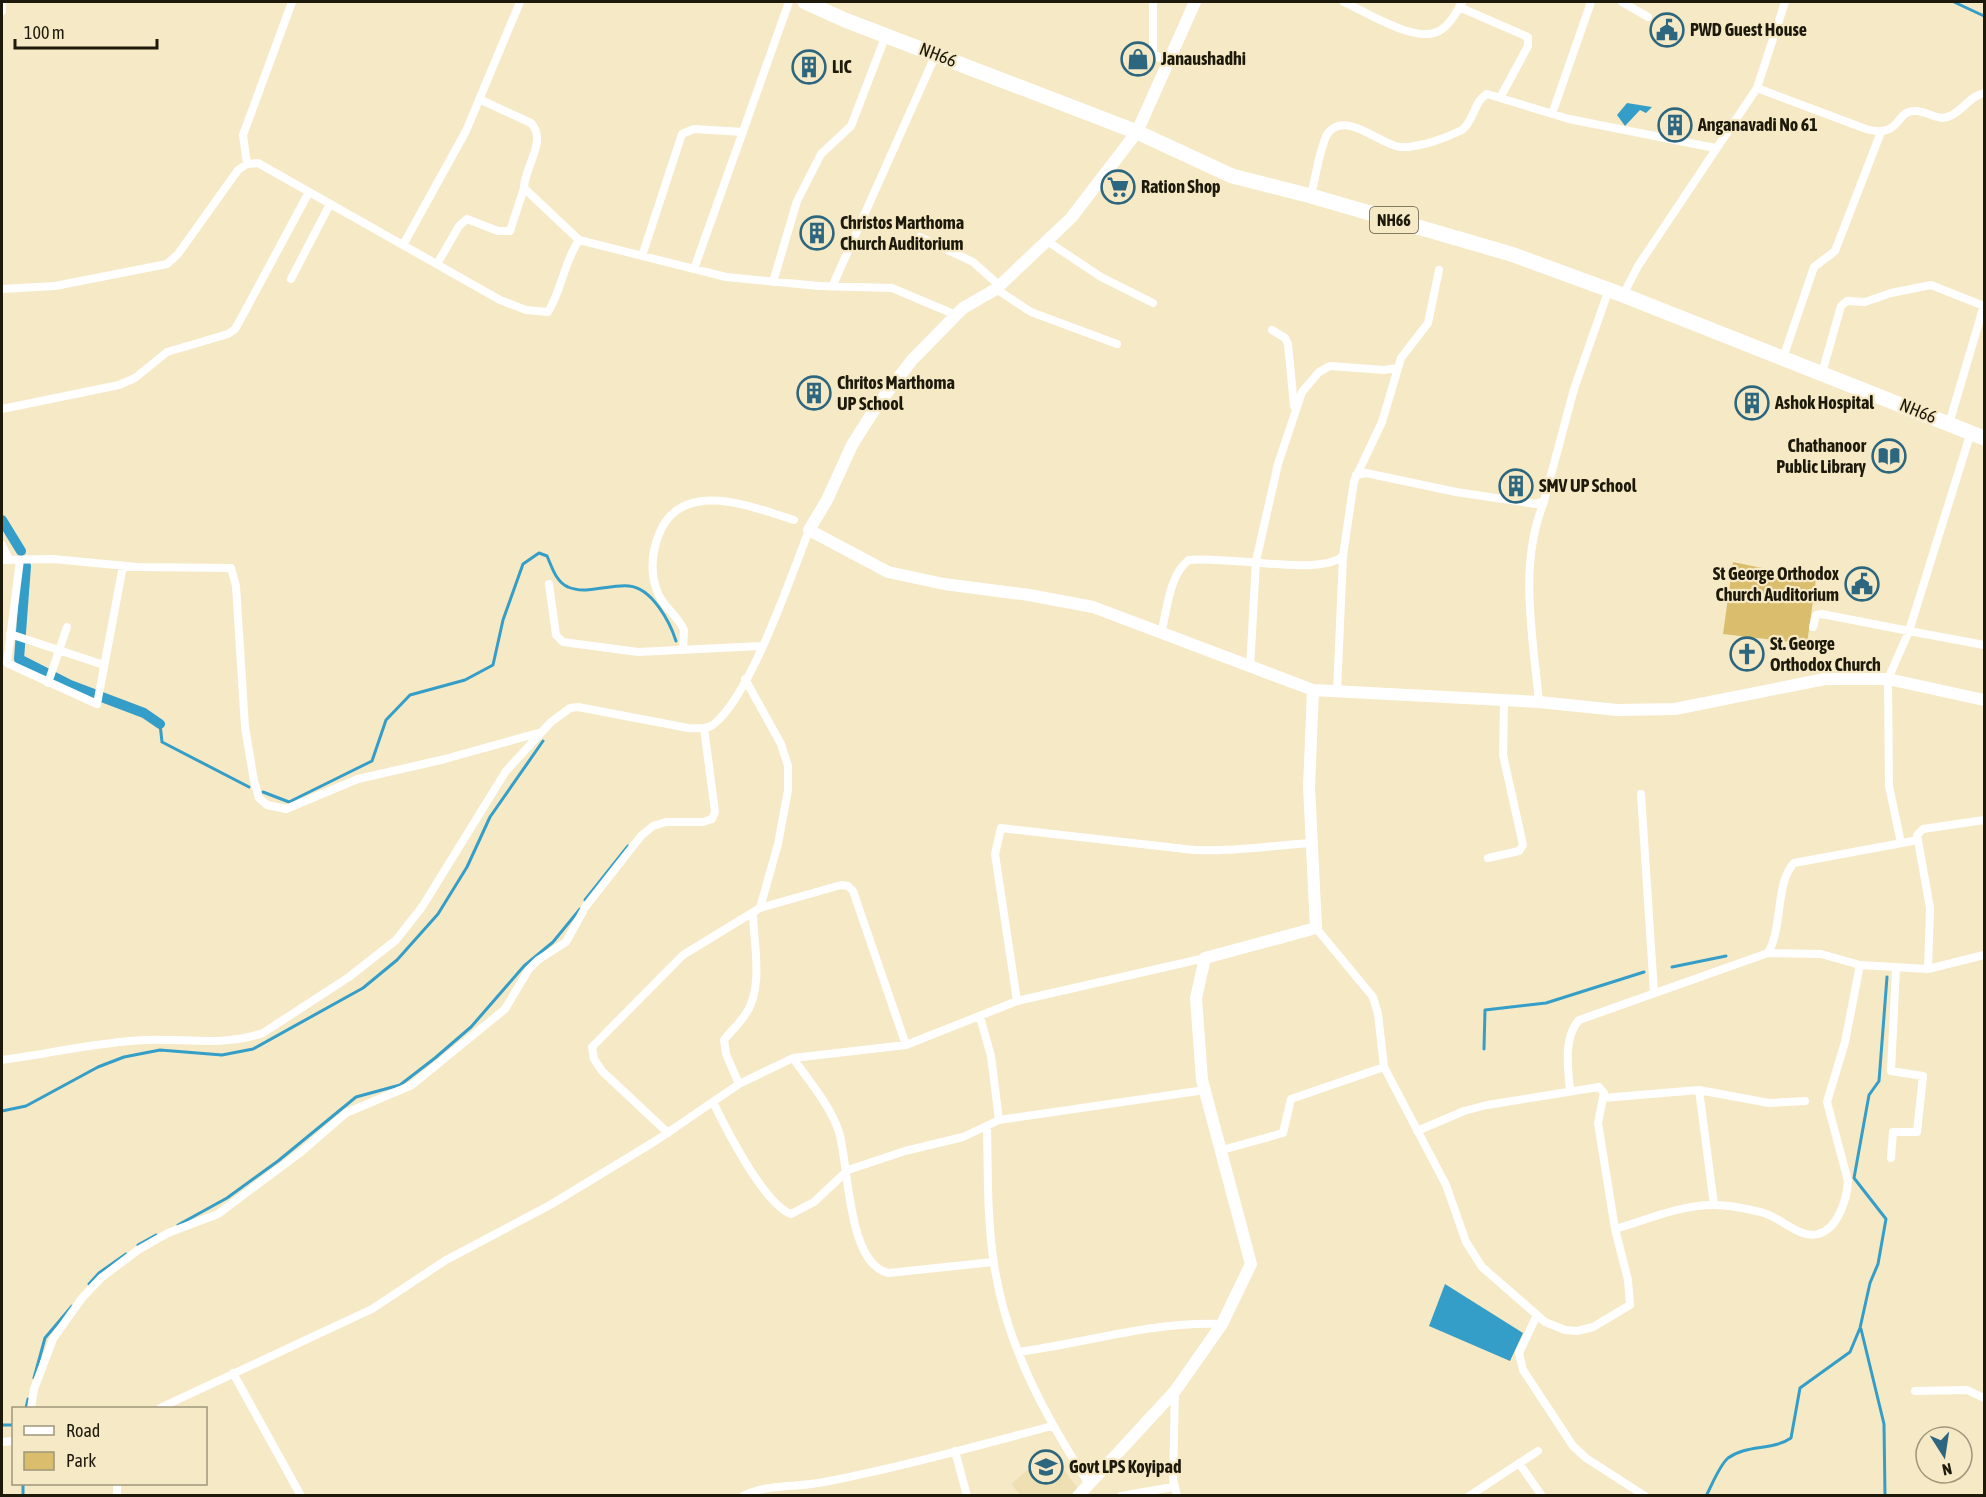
<svg xmlns="http://www.w3.org/2000/svg" width="1986" height="1497" viewBox="0 0 1986 1497" font-family="'Asap Condensed',sans-serif">
<style>
.built{fill:#efe0b4}
.green{fill:#dabe6d}
.water{fill:#359ec8}
.lines{fill:none;stroke-linecap:round;stroke-linejoin:round}
.stream{stroke:#359ec8;stroke-width:3}
.canal{stroke:#359ec8;stroke-width:10}
.street{stroke:#fff;stroke-width:8}
.secondary{stroke:#fff;stroke-width:12}
.highway{stroke:#fff;stroke-width:15}
.labels{text-anchor:middle;stroke-width:4.5;stroke-linejoin:round;paint-order:stroke}
.shield{fill:#f6e9c5;stroke:#5e5743;stroke-width:1.5}
.shield-label{font-size:16px;font-weight:bold;fill:#1d190b}
.poi-label{font-size:18px;font-weight:bold;fill:#1d190b;stroke:#f6e9c5;text-anchor:start}
.street-label{font-size:18px;fill:#1d190b;stroke:#f6e9c5}
</style>
<rect width="100%" height="100%" fill="#f6e9c5"/>
<path class="built" d="M1050,1451L1079,1490L1072,1495H1020L1011,1484Z"/>
<path class="green" d="M1733,562L1816,579L1807,644L1723,634Z"/>
<path class="water" d="M1627,103L1652,107L1646,113L1640,110L1625,126L1617,115Z
M1445,1284L1523,1333L1510,1361L1429,1326Z"/>
<g class="lines">
<path class="stream" d="M1954,2L1984,16
M160,724L162,742L249,787
M263,792L289,802L372,761L386,720L410,695L465,680L493,665L503,620L523,564L539,553L547,556C552,567 556,582 568,587C586,595 610,584 629,586C652,588 670,622 676,641
M585,900L628,846
M1672,967L1726,956
M1484,1049L1485,1010L1546,1003L1644,972
M2,1111L26,1106L98,1067L124,1057L160,1050L222,1055L253,1049L363,988L397,960L438,914L467,867L490,817L543,741
M178,1225L227,1198L278,1161L356,1097L400,1085L435,1058L471,1027L524,966L553,942L580,909
M138,1245L156,1235
M89,1284L99,1273L126,1254
M1861,1329L1884,1424L1885,1496
M34,1378L45,1338L72,1306
M26,1408L28,1399
M2,1425H14
M23,1484V1496
M1706,1496C1712,1485 1719,1466 1728,1458C1747,1444 1772,1451 1791,1438L1800,1388L1850,1352L1860,1328L1870,1283L1878,1264L1886,1219L1854,1178L1869,1095L1879,1081L1887,977"/>
<path class="canal" d="M2,520L21,551
M26,566L19,659L70,685L144,713L160,724"/>
<path class="street" d="M1153,2V53L1168,64
M1344,2C1366,12 1416,44 1439,31C1449,26 1457,12 1462,2
M1622,2L1648,17
M1459,7L1528,37V46L1500,98
M2,11V2
M1757,88L1866,129C1901,139 1895,111 1914,111C1927,110 1937,122 1950,116C1963,110 1969,97 1984,93
M479,99L531,123C548,141 524,167 524,188L579,240
M1552,114L1591,2
M247,164L243,135L292,2
M1311,196C1315,180 1320,145 1328,133C1346,110 1380,145 1400,147C1419,148 1446,138 1462,130C1474,121 1474,101 1487,94L1569,119L1715,148
M920,237L973,262L1000,286
M1047,241L1101,277L1153,303
M403,245L466,131L520,2
M642,256L682,134L694,129L743,132
M437,264L459,226L467,219L498,231H510L524,188
M694,269L789,2
M291,279L330,204
M773,282L797,201L821,154L851,126L886,35
M832,287L936,54
M2,289L55,286L167,264L178,254L238,170L247,164L258,163L500,300L526,310L548,312C562,289 564,262 579,240L726,277L819,286L892,288L956,315
M996,289L1031,312L1117,344
M1623,295L1638,266L1757,88L1785,2
M1272,330L1285,338L1288,344L1294,406
M1783,358L1814,267L1835,251L1881,132
M1822,373L1841,306L1847,301L1865,302L1891,293L1931,285L1984,306
M2,409L119,385L135,378L167,352L228,334L235,329L244,313L309,192
M1949,424L1984,305
M1356,475L1366,473L1456,492L1536,504L1544,501L1574,389L1609,289
M2,545L9,560
M2,560L53,559L137,567L231,568L236,586L245,727L254,781L259,798L267,805L286,809L358,779L445,759L542,732
M20,560L7,663L97,704L123,566
M549,584L556,635L563,642L638,652L761,646
M1813,627L1816,615L1822,614L1909,631L1971,432
M10,634L104,665
M1161,634C1167,611 1169,574 1189,560C1227,555 1319,577 1343,556L1354,481L1382,422L1401,358L1428,323L1439,270
M683,650L684,630C677,614 661,606 656,588C650,570 652,552 659,534C682,477 752,507 794,520
M1250,668L1256,561L1278,464L1302,392L1319,372L1330,366L1384,370L1397,368
M48,683L67,627
M1337,692L1343,556
M1539,702C1533,636 1518,565 1544,502
M1641,794L1654,993
M1901,843L1889,786L1888,679L1909,631L1984,645
M1488,858L1519,851L1523,845L1503,755L1504,700
M760,908L841,885L848,886L853,891L906,1045
M1316,928L1373,997L1378,1014L1384,1067L1446,1185L1466,1242L1482,1267L1545,1322L1565,1330L1577,1331L1593,1327L1630,1305L1628,1280L1615,1229C1646,1220 1681,1205 1713,1205C1729,1205 1749,1209 1764,1213C1781,1218 1800,1239 1818,1234C1838,1229 1847,1199 1848,1181L1827,1102L1845,1042L1860,965L1928,969L1930,908L1917,835L1923,829L1984,820
M1768,953L1821,954L1860,965
M1928,969L1984,955
M1017,1001L995,854L1001,828L1194,850C1233,852 1273,845 1312,843
M980,1017L991,1056L999,1120
M793,1058C809,1081 830,1105 839,1132C849,1165 847,1265 889,1273L993,1262
M2,1060C47,1054 99,1042 144,1040C185,1038 222,1047 263,1033L349,977L396,940L422,907L506,771L551,722L570,708L578,707L688,728C697,728 707,730 714,724C751,694 791,577 809,530
M739,1084L726,1054L724,1040C730,1032 739,1024 745,1015C764,989 754,945 753,915
M1570,1090C1568,1067 1563,1038 1579,1020L1768,953C1783,928 1775,883 1794,863L1918,840
M1699,1090L1714,1205
M1603,1098L1699,1090L1769,1103L1805,1101
M713,1102C726,1129 764,1204 791,1214L814,1202L848,1170L905,1151L963,1137L999,1120L1205,1090
M987,1127C988,1172 987,1219 994,1264C1006,1345 1045,1416 1089,1484
M1417,1131L1464,1111L1487,1105L1599,1087L1604,1093L1598,1123L1615,1229
M668,1133L602,1071L594,1059L592,1047L683,955L760,908L778,844L788,790V766L781,744L745,679
M1222,1150L1283,1133L1291,1099L1384,1067
M1891,1158L1893,1132H1917L1923,1076L1891,1071L1896,968
M1537,1315L1519,1353L1523,1370L1573,1446L1586,1458L1645,1496
M1018,1352C1087,1343 1152,1321 1222,1324
M233,1373L301,1496
M1915,1391L1967,1390L1984,1398
M1175,1392L1173,1479L1177,1496
M31,1408L34,1389L53,1339L82,1298L101,1278L138,1250L168,1233L218,1214L301,1152L346,1113L412,1085L505,1009L529,969L538,960L566,942L586,906L641,836L653,826L666,822H703L712,819L715,812L704,728
M160,1408L372,1309L446,1260L550,1205L657,1140L739,1084L793,1058L906,1045L1017,1001L1205,958
M2,1442L14,1441
M955,1451L967,1496
M1519,1463L1542,1496
M117,1484V1496
M743,1496C769,1483 796,1488 824,1482C901,1467 976,1446 1052,1426
M1121,1496L1173,1487
M1469,1496L1538,1451"/>
<path class="secondary" d="M1195,2L1137,132L1071,218L996,289L963,308L912,360L876,407L852,445L827,500L809,530L888,572L944,584L1029,595L1093,607L1313,690
M1078,1496L1175,1391L1222,1324L1251,1264L1202,1080L1196,998L1205,958L1316,928L1309,787L1313,690L1539,702L1617,710L1675,709L1825,679H1888L1984,700"/>
<path class="highway" d="M805,2L845,20L1137,132L1232,176L1311,196L1511,254L1623,295L1984,438"/>
</g>
<defs>
<symbol id="civic-ring" viewBox="-11 -11 22 22"><circle r="9.5" fill="#f6e9c5" stroke="#2c667f" stroke-width="1.5"/><path d="M-.6-6.5H3V-4.5H.6V-3L4-1V1h2V6H-6V1h2V-1L-.6-3ZM-1.2 2.5V6h2.4V2.5Z" fill="#2c667f"/></symbol>
<symbol id="shop-ring" viewBox="-11 -11 22 22"><circle r="9.5" fill="#f6e9c5" stroke="#2c667f" stroke-width="1.5"/><path d="M-5-2.5h2.3a2.7 3.5 0 0 1 5.4 0H5L5.5 6h-11ZM-1.5-2.5h3a1.5 2.3 0 0 0-3 0Z" fill="#2c667f"/></symbol>
<symbol id="building-ring" viewBox="-11 -11 22 22"><circle r="9.5" fill="#f6e9c5" stroke="#2c667f" stroke-width="1.5"/><path d="M-4-6H4V6H1V3H-1V6H-4ZM-2.5-4.3h1.7v1.8h-1.7ZM.8-4.3h1.7v1.8H.8ZM-2.5-1h1.7V.8h-1.7ZM.8-1h1.7V.8H.8Z" fill="#2c667f"/></symbol>
<symbol id="supermarket-ring" viewBox="-11 -11 22 22"><circle r="9.5" fill="#f6e9c5" stroke="#2c667f" stroke-width="1.5"/><path d="M-6-5.5h2.5l.6 2H6L4.5 2H-2.5L-4.4-4H-6ZM-1.5 3.2a1.3 1.3 0 1 0 .1 0ZM3 3.2a1.3 1.3 0 1 0 .1 0Z" fill="#2c667f"/></symbol>
<symbol id="library-ring" viewBox="-11 -11 22 22"><circle r="9.5" fill="#f6e9c5" stroke="#2c667f" stroke-width="1.5"/><path d="M-6-4Q-3-5.5-.7-3.5V5Q-3 3-6 4ZM6-4Q3-5.5 .7-3.5V5Q3 3 6 4Z" fill="#2c667f"/></symbol>
<symbol id="church-ring" viewBox="-11 -11 22 22"><circle r="9.5" fill="#f6e9c5" stroke="#2c667f" stroke-width="1.5"/><path d="M-1.2-6h2.4v3.5h3.3v2.4h-3.3V6h-2.4V-.1h-3.3v-2.4h3.3Z" fill="#2c667f"/></symbol>
<symbol id="school-ring" viewBox="-11 -11 22 22"><circle r="9.5" fill="#f6e9c5" stroke="#2c667f" stroke-width="1.5"/><path d="M0-5L7-2L0 1L-7-2ZM-4 1L0 2.5L4 1V4Q0 6-4 4Z" fill="#2c667f"/></symbol>
</defs>
<g fill-rule="evenodd">
<use href="#civic-ring" x="1648" y="11" width="38" height="38"/>
<use href="#shop-ring" x="1119" y="40" width="38" height="38"/>
<use href="#building-ring" x="790" y="48" width="38" height="38"/>
<use href="#building-ring" x="1656" y="106" width="38" height="38"/>
<use href="#supermarket-ring" x="1099" y="168" width="38" height="38"/>
<use href="#building-ring" x="798" y="214" width="38" height="38"/>
<use href="#building-ring" x="795" y="374" width="38" height="38"/>
<use href="#building-ring" x="1733" y="384" width="38" height="38"/>
<use href="#library-ring" x="1870" y="437" width="38" height="38"/>
<use href="#building-ring" x="1497" y="467" width="38" height="38"/>
<use href="#civic-ring" x="1843" y="565" width="38" height="38"/>
<use href="#church-ring" x="1728" y="635" width="38" height="38"/>
<use href="#school-ring" x="1027" y="1448" width="38" height="38"/>
</g>
<g class="labels">
<rect class="shield" x="1370" y="207" width="48" height="26" rx="4.5"/>
<g class="shield-label">
<text x="1394" y="226">NH66</text>
</g>
<g class="poi-label">
<text x="1690" y="36">PWD Guest House</text>
<text x="1161" y="65">Janaushadhi</text>
<text x="832" y="73">LIC</text>
<text x="1698" y="131">Anganavadi No 61</text>
<text x="1141" y="193">Ration Shop</text>
<text x="840" y="229">Christos Marthoma<tspan x="840" dy="21">Church Auditorium</tspan></text>
<text x="837" y="389">Chritos Marthoma<tspan x="837" dy="21">UP School</tspan></text>
<text x="1775" y="409">Ashok Hospital</text>
<text x="1866" y="452" text-anchor="end">Chathanoor<tspan x="1866" dy="21">Public Library</tspan></text>
<text x="1539" y="492">SMV UP School</text>
<text x="1839" y="580" text-anchor="end">St George Orthodox<tspan x="1839" dy="21">Church Auditorium</tspan></text>
<text x="1770" y="650">St. George<tspan x="1770" dy="21">Orthodox Church</tspan></text>
<text x="1069" y="1473">Govt LPS Koyipad</text>
</g>
<g class="street-label">
<text transform="translate(938 55) rotate(21)" y="6">NH66</text>
<text transform="translate(1918 411) rotate(22)" y="6">NH66</text>
</g>
</g>
<rect width="1986" height="1497" fill="none" stroke="#1d190b" stroke-width="6"/>
<rect x="12" y="1407" width="195" height="78" fill="#f6e9c5" stroke="#9f967b" stroke-width="1.5"/>
<rect x="24" y="1426" width="30" height="9" fill="#ffffff" stroke="#9f967b" stroke-width="1.5"/>
<text x="66" y="1437" font-size="18" fill="#1d190b">Road</text>
<rect x="24" y="1452" width="30" height="18" fill="#dabe6d" stroke="#9f967b" stroke-width="1.5"/>
<text x="66" y="1467" font-size="18" fill="#1d190b">Park</text>
<g transform="translate(1944 1455) rotate(168)"><circle r="28" fill="#f6e9c5" stroke="#9f967b" stroke-width="1.5"/>
<path d="M0-4.5L10 22L0 15L-10 22Z" fill="#2c667f"/>
<text y="-9" font-size="16" font-weight="bold" text-anchor="middle" fill="#1d190b">N</text>
</g>
<path d="M15 39v9h142v-9" fill="none" stroke="#1d190b" stroke-width="3"/>
<text x="24" y="39" font-size="18" fill="#1d190b" stroke="#f6e9c5" stroke-width="4.5" paint-order="stroke">100 m</text>
</svg>
